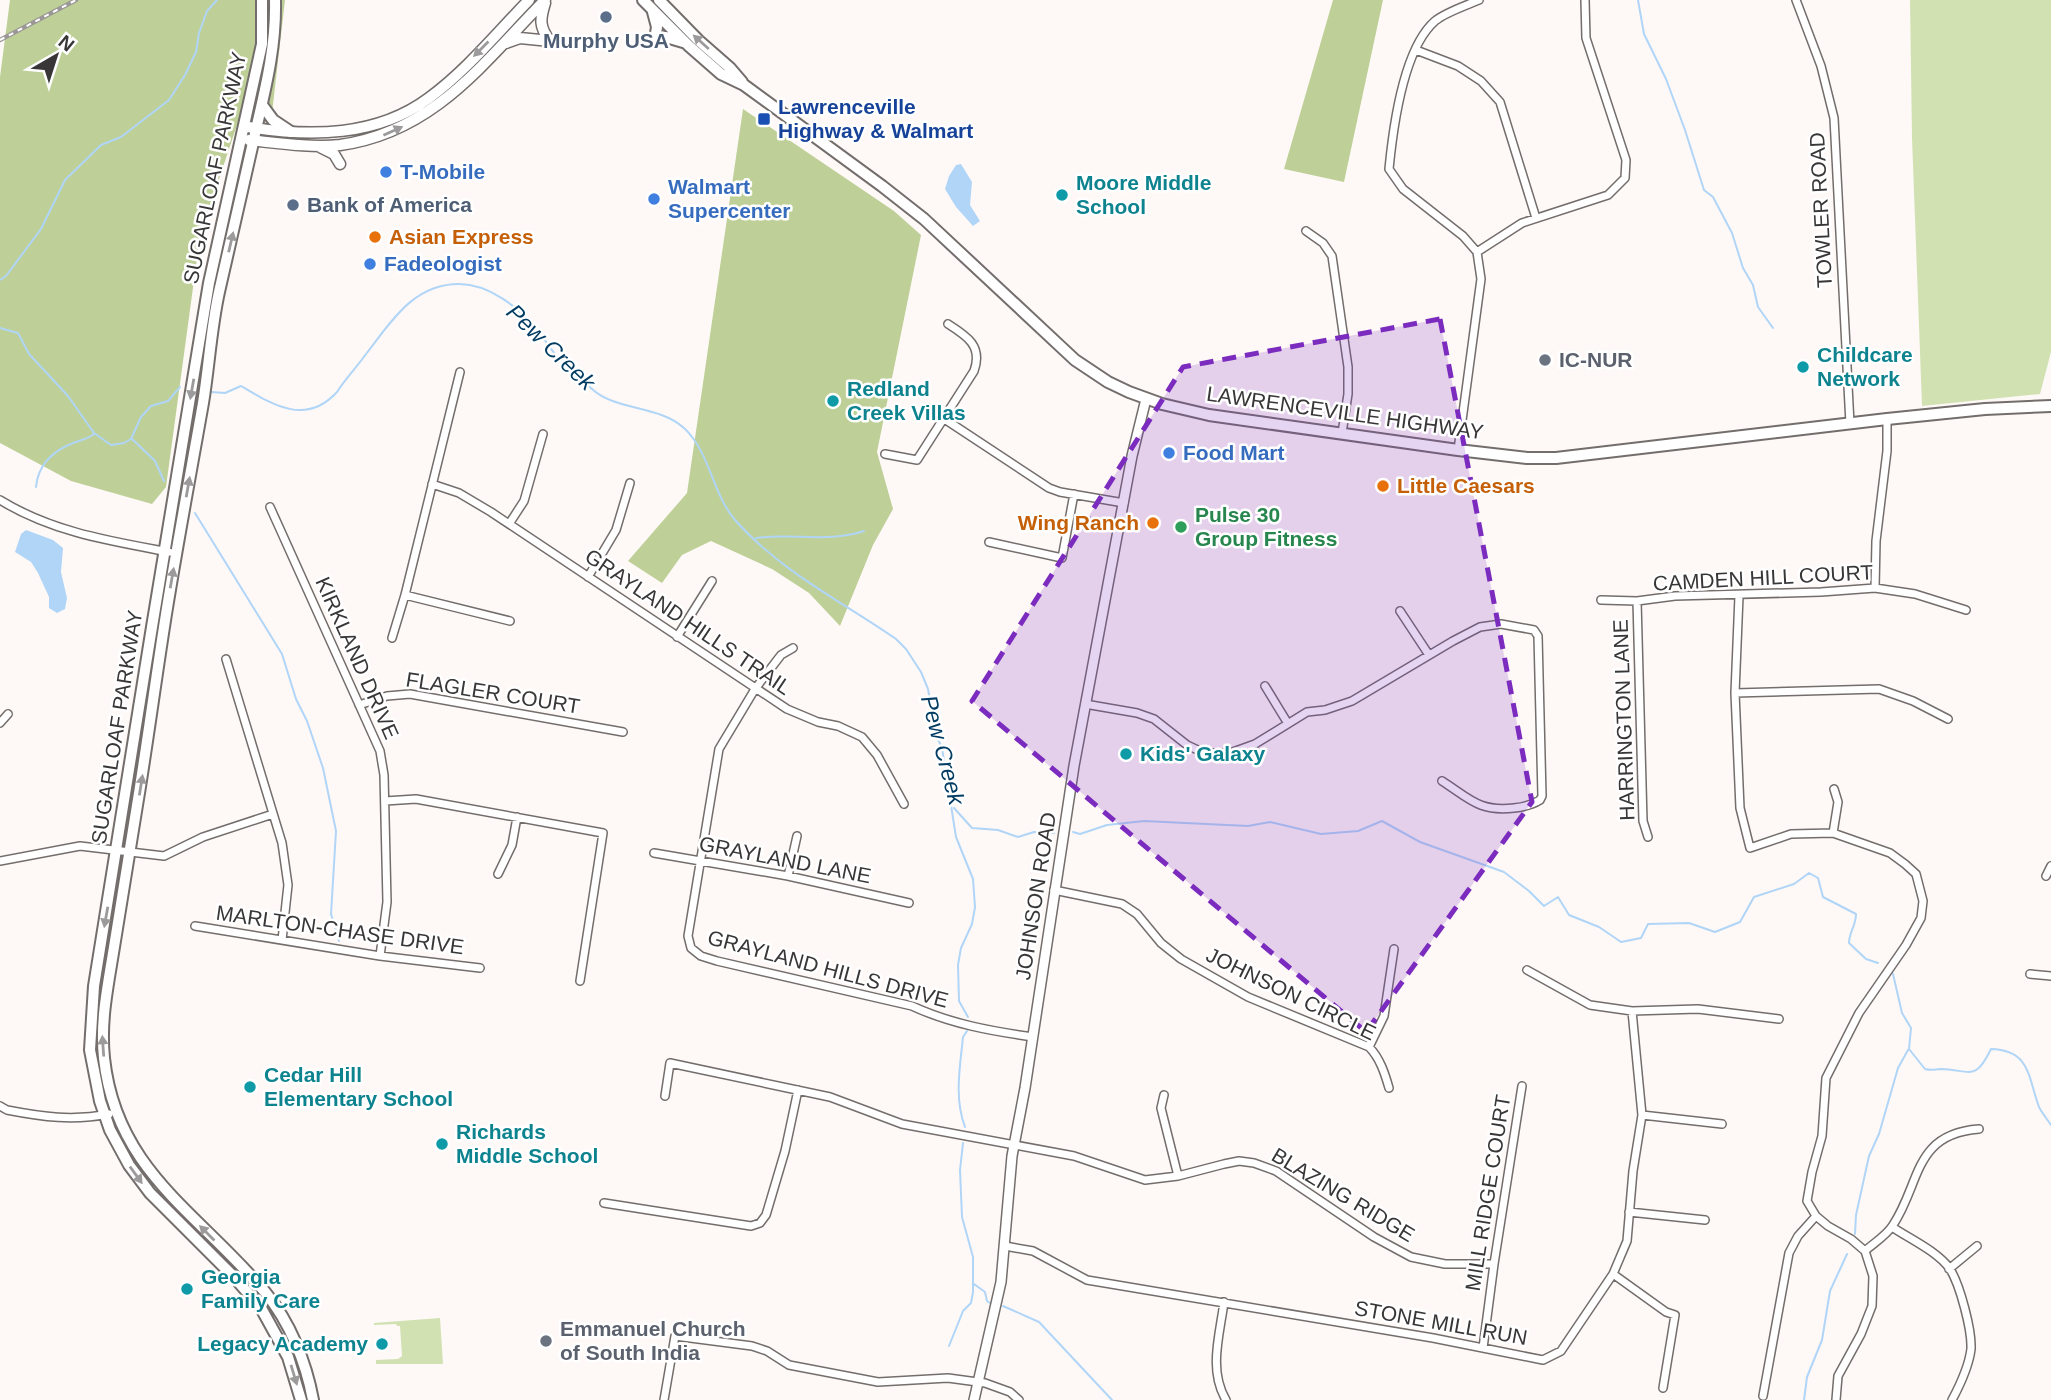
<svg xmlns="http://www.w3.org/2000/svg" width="2051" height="1400" viewBox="0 0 2051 1400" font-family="Helvetica,sans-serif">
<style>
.green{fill:#d1e1b2}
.forest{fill:#bed097}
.water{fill:#b0d5f7}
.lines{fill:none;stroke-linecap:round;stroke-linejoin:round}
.stream{stroke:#b0d5f7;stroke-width:2}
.minor-casing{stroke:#736e6c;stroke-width:10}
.tertiary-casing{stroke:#736e6c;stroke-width:12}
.secondary-casing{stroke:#736e6c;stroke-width:13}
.primary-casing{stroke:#736e6c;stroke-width:14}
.minor{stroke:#fff;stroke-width:7}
.tertiary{stroke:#fff;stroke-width:9}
.secondary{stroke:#fff;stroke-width:10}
.primary{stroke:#fff;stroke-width:10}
.rail-casing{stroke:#9a9796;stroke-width:4.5}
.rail{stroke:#fff;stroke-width:2;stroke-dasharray:5;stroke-linecap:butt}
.oneway{fill:#9c9a9a}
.marked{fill:#7b2cbf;fill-opacity:0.2;stroke:#7b2cbf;stroke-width:5;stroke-dasharray:14 9;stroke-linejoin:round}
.service-dot{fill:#5c6f8a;stroke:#fff;stroke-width:2.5}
.transit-dot{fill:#1a4fb4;stroke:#fff;stroke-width:2.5}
.shop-dot{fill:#3f7fe0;stroke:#fff;stroke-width:2.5}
.culture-dot{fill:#0f9aa8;stroke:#fff;stroke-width:2.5}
.food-dot{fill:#e8710a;stroke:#fff;stroke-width:2.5}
.worship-dot{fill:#6b7280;stroke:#fff;stroke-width:2.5}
.leisure-dot{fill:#2e9e5b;stroke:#fff;stroke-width:2.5}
.labels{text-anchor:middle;stroke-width:5;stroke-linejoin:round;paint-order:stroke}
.service-label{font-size:21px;font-weight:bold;fill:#4e5e75;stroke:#fff}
.transit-label{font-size:21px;font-weight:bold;fill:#164399;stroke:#fff;text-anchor:start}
.street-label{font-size:21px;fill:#383636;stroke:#fff}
.shop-label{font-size:21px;font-weight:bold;fill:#366cbe;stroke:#fff;text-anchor:start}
.culture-label{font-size:21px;font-weight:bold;fill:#0d838f;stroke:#fff;text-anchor:start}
.food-label{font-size:21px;font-weight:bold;fill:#c56008;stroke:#fff;text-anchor:start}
.worship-label{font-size:21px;font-weight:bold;fill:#5b616d;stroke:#fff;text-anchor:start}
.leisure-label{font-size:21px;font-weight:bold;fill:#27864d;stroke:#fff;text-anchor:start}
.water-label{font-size:23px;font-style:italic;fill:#033c63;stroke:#fff}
</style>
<rect width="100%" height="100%" fill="#fef9f7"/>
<path class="green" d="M1910,0H2051V352L2040,394L1922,406L1912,138Z
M440,1318L443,1364H376V1360L398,1359L402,1356L400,1326H397L396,1324L374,1325V1323Z"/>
<path class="forest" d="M10,0H285L272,113L244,104L200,236L166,487L152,504L71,481L0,443V77Z
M1333,0H1383L1344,182L1284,169Z
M743,109L894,211L921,235L877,452L893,509L873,545L840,626L809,593L772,569L711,541L682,555L662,583L628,561L687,493Z"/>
<path class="water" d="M961,164L972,182L970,205L980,221L973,226L956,207L945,189L949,176L956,165Z
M26,530L53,540L63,548L61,572L67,598L65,609L57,613L49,608V597L38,573L31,562L15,552L21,534Z"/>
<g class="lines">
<path class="stream" d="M1638,0L1644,34L1666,79L1685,130L1704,190L1713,197L1732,233L1743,268L1753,285L1758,307L1773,328
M0,280L6,276L41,229L65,180L101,145L121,137L169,100L185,75L196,52L199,33L207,11L217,0
M0,328L18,333L29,354L68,396L94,433L111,445L124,443L131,439L141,417L151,406L168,401L180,387
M211,392L225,393L241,386C273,405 306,426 337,392C345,379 357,367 366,354C391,322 413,284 459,284C490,284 519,308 538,331C545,339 550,349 557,356C568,368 580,379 592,389C616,411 659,405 684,428C710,452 712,493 735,520C780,571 841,601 896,639L906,649L921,672L928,689L936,735L942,748L956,837L973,879L975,907L972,924L961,948L958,965L959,1001L968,1017
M132,439L155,461L164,481
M36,487C38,464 53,451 73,443C81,440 88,439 94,434
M195,513L282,654L296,699L307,721L323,768L336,831L331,914L339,941
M756,538C792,533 829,543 864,531
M954,808L972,828L998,830L1018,837L1034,832L1054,833
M1073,832L1080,834L1107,825L1144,821L1248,826L1270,822L1321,834L1358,831L1382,821L1420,842L1504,872L1529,891L1544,906L1558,897L1569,915L1599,927L1621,942L1641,938L1648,924L1689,923L1715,932L1740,922L1754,897L1794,884L1809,873L1818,878L1823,897L1856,914C1856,926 1849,932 1849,943L1866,959L1878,963
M1893,974L1902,1013L1911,1028L1909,1049L1925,1069C1932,1071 1935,1069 1941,1069C1971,1070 1975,1082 1991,1049C2031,1050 2028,1078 2039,1107C2042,1113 2047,1119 2051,1125
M965,1127C954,1098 960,1067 963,1037L967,1031
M1855,1234L1856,1215L1869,1156L1879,1134L1898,1068L1908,1050
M974,1284L985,1292L987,1301L990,1303
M1003,1306L1039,1322L1112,1400
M949,1346L963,1311L971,1303L973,1292V1257L962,1217L960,1170L963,1143
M1804,1400L1807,1377L1822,1340L1830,1291L1847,1254"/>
<defs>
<path id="minor" d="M1796,0L1821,66L1834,118L1850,424
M1416,50L1458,66L1481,81L1500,102L1536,218
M1306,231L1323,243L1332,256L1348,367V394L1342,433
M1477,252L1522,223L1608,195L1625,178L1626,160L1586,38L1585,0
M943,418L1049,488L1060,492L1124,503
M1458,450L1481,279L1477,252L1463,236L1403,189L1389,169C1393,128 1403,49 1435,21C1446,12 1465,6 1479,0
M885,454L917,460L974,371C983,346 967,336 948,324
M432,484L459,493L491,512L787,709L818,722L838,726L862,737L877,755L904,804
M0,500C52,532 110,541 169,552
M270,507L380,751L384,775L387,902L380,956
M509,524L524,501L543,434
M989,542L1062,558L1074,494
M588,577L616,530L630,483
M1875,588L1876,541L1887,451V419
M405,595L510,621
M1739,596L1735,693L1740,808L1750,848L1791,834L1833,833L1890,853L1905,864L1916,874L1923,901L1921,918L1906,945L1859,1013L1826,1078L1822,1136L1812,1172L1807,1201L1816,1216L1828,1226L1851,1239L1865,1251L1873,1276L1872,1306L1861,1334L1838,1376L1836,1400
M1601,600L1637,601L1675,596L1821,592L1875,588L1915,594L1966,610
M1637,601L1643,821L1648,837
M1400,611L1429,655
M677,637L712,581
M392,638L405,595L460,372
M793,648L781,655L755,689L719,749L688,936L691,948L701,956L717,961L912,1006C951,1024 991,1031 1033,1037
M226,659L282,843L288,885L282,940
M1265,686L1287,722
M1735,693L1879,689L1913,701L1948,719
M1085,704L1137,713L1154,719L1187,745L1204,753H1230L1255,744L1307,712L1325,710L1352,701L1453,641L1480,627L1501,624L1534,630L1538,636L1542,796L1540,800C1532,805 1523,807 1514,808C1479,812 1470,799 1442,781
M359,705L387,696L410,694L623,732
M0,723L8,714
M385,801L416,799L603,833L580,981
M1833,833L1838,802L1834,789
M654,853L788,876L909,903
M0,861L80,846L164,856L203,837L273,814
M498,874L512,845L517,817
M788,876L797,836
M2046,876L2051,866
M1054,890L1122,904L1137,914L1161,943L1181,959L1248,997L1369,1047C1380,1058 1385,1074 1389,1088
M195,926L380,956L480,968
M1527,970L1590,1005L1632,1011L1698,1009L1779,1019
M2030,974L2051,976
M1369,1047L1384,1016L1394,949
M1164,1095L1161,1108L1178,1176
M665,1096L670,1063L830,1097L902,1124L1074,1156L1145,1180L1178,1176L1224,1164L1239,1161L1254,1163L1276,1171L1374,1237L1411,1257L1445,1264H1494
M0,1106L7,1110C43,1117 73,1121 109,1114
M1642,1115L1722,1124
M604,1203L751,1226L760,1223L766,1215L785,1151L798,1090
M1629,1212L1705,1220
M1892,1227C1910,1239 1937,1251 1950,1269C1960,1285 1972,1330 1971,1349C1969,1366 1960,1385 1952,1400
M1005,1246L1033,1251L1087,1280L1433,1338L1543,1360L1561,1351L1613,1274L1627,1241L1633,1171L1642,1115L1632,1011
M1865,1251C1874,1243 1887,1235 1893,1225C1921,1183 1913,1134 1979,1129
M1949,1269L1977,1246
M1613,1274L1666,1312L1675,1315L1663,1388
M1224,1302C1220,1334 1208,1370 1226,1400
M1483,1348L1494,1264L1522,1086
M1763,1396L1789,1253L1798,1236L1816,1216
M664,1400L675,1336L752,1346L767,1351L789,1365L878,1382L948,1378L985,1383L1010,1392L1019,1400"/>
<path id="tertiary" d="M974,1400L1001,1282L1012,1156L1025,1088L1074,766L1132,456L1146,399"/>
<path id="secondary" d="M545,3C540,19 539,27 550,41
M506,43L520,38L550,41
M248,127C310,137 377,137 429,98C466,71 497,33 529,0
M249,140C278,143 311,148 340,145C434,132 483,63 545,0
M320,147L334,154L340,164"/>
<path id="primary" d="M262,0V44L209,283L152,627L94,986L90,1050L100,1101L110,1130L129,1165L150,1193L234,1277L261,1308L288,1357L301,1400
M275,0C276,44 267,82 257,125C244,180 232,236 219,292C211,328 209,366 203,403C191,471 178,540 167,608C157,670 149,731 139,793C131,844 122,896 114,947C108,985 100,1020 104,1058C116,1171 199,1213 265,1292C290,1322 306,1362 313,1400
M643,0L689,46L721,74L744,85L882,186L924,219L1075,360L1108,382L1129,392L1162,404L1209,415L1458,450L1527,458H1556L1887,419L1985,409L2051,406
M659,0L698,40L730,68L742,82
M653,12L657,27L655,39L666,37L683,42
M262,105L273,120L291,132"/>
</defs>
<use href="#minor" class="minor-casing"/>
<use href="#tertiary" class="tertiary-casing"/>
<use href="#secondary" class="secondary-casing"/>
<use href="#primary" class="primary-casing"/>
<use href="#minor" class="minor"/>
<use href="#tertiary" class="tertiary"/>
<use href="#secondary" class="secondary"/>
<use href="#primary" class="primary"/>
<defs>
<path id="rail" d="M0,40L76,0"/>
</defs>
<use href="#rail" class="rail-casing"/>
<use href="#rail" class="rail"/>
</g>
<defs><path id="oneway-solid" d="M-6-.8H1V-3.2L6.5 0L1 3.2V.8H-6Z" transform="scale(1.75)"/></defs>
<g class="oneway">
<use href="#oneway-solid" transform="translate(701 42) rotate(-138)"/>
<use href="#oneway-solid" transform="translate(481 49) rotate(135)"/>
<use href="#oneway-solid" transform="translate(393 131) rotate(-24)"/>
<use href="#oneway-solid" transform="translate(231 242) rotate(-77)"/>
<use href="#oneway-solid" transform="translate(192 389) rotate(100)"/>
<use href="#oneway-solid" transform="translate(188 487) rotate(-80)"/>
<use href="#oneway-solid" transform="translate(172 578) rotate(-80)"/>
<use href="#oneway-solid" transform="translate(141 785) rotate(-81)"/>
<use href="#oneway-solid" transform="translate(106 917) rotate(100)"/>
<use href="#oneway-solid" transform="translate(103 1046) rotate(-94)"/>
<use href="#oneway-solid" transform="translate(136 1175) rotate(54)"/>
<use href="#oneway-solid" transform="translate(207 1233) rotate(-135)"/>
<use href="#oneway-solid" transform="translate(294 1375) rotate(73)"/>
</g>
<path class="marked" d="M1440,319L1532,802L1366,1032L972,701L1183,367Z"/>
<g class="service-dot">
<circle cx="606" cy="17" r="7"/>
<circle cx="293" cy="205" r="7"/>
</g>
<rect class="transit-dot" x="757" y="112" width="14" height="14" rx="3.5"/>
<g class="shop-dot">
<circle cx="386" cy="172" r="7"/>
<circle cx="654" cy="199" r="7"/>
<circle cx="370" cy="264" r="7"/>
<circle cx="1169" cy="453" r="7"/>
</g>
<g class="culture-dot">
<circle cx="1062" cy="195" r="7"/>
<circle cx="1803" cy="367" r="7"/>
<circle cx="833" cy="401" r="7"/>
<circle cx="1126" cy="754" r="7"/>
<circle cx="250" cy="1087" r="7"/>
<circle cx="442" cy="1144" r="7"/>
<circle cx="187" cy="1289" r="7"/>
<circle cx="382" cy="1344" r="7"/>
</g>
<g class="food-dot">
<circle cx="375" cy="237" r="7"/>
<circle cx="1383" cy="486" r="7"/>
<circle cx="1153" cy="523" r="7"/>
</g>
<g class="worship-dot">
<circle cx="1545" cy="360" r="7"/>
<circle cx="546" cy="1341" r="7"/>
</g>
<circle class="leisure-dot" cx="1181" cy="527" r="7"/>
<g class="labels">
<g class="service-label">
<text x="606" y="48">Murphy USA</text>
<text x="307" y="212" text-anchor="start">Bank of America</text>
</g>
<g class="transit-label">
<text x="778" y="114">Lawrenceville<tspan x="778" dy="24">Highway &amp; Walmart</tspan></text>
</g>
<g class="street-label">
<text transform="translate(215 168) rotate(-78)" y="7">SUGARLOAF PARKWAY</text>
<text transform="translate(1821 210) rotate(-93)" y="7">TOWLER ROAD</text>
<text transform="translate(1345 413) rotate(8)" y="7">LAWRENCEVILLE HIGHWAY</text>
<text transform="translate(1763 578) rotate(-3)" y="7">CAMDEN HILL COURT</text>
<text transform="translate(688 622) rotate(34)" y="7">GRAYLAND HILLS TRAIL</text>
<text transform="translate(357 658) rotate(66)" y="7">KIRKLAND DRIVE</text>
<text transform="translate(493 693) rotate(9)" y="7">FLAGLER COURT</text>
<text transform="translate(1624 720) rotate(-92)" y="7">HARRINGTON LANE</text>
<text transform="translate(117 727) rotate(-81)" y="7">SUGARLOAF PARKWAY</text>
<text transform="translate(785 860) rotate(11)" y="7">GRAYLAND LANE</text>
<text transform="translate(1036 896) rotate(-81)" y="7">JOHNSON ROAD</text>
<text transform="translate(340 930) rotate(8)" y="7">MARLTON-CHASE DRIVE</text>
<text transform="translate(828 969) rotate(15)" y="7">GRAYLAND HILLS DRIVE</text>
<text transform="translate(1291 994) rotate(26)" y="7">JOHNSON CIRCLE</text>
<text transform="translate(1488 1193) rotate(-81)" y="7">MILL RIDGE COURT</text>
<text transform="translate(1343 1195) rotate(31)" y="7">BLAZING RIDGE</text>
<text transform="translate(1441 1323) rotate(10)" y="7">STONE MILL RUN</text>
</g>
<g class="shop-label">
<text x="400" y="179">T-Mobile</text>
<text x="668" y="194">Walmart<tspan x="668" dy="24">Supercenter</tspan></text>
<text x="384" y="271">Fadeologist</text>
<text x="1183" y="460">Food Mart</text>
</g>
<g class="culture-label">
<text x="1076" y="190">Moore Middle<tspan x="1076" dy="24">School</tspan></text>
<text x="1817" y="362">Childcare<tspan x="1817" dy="24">Network</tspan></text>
<text x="847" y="396">Redland<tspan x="847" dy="24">Creek Villas</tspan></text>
<text x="1140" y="761">Kids' Galaxy</text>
<text x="264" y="1082">Cedar Hill<tspan x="264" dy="24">Elementary School</tspan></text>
<text x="456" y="1139">Richards<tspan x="456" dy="24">Middle School</tspan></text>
<text x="201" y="1284">Georgia<tspan x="201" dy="24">Family Care</tspan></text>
<text x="368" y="1351" text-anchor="end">Legacy Academy</text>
</g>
<g class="food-label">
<text x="389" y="244">Asian Express</text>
<text x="1397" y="493">Little Caesars</text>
<text x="1139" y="530" text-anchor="end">Wing Ranch</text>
</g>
<g class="worship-label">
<text x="1559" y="367">IC-NUR</text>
<text x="560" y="1336">Emmanuel Church<tspan x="560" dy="24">of South India</tspan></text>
</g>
<g class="leisure-label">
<text x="1195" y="522">Pulse 30<tspan x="1195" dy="24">Group Fitness</tspan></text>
</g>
<g class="water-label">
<text transform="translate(551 347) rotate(44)" y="8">Pew Creek</text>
<text transform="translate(943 750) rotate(75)" y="8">Pew Creek</text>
</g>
</g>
<g transform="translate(56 56) rotate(39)" stroke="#ffffff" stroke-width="5" paint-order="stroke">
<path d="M0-5L12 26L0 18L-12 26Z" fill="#383636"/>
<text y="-10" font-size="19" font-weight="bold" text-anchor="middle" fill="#383636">N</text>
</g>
</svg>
